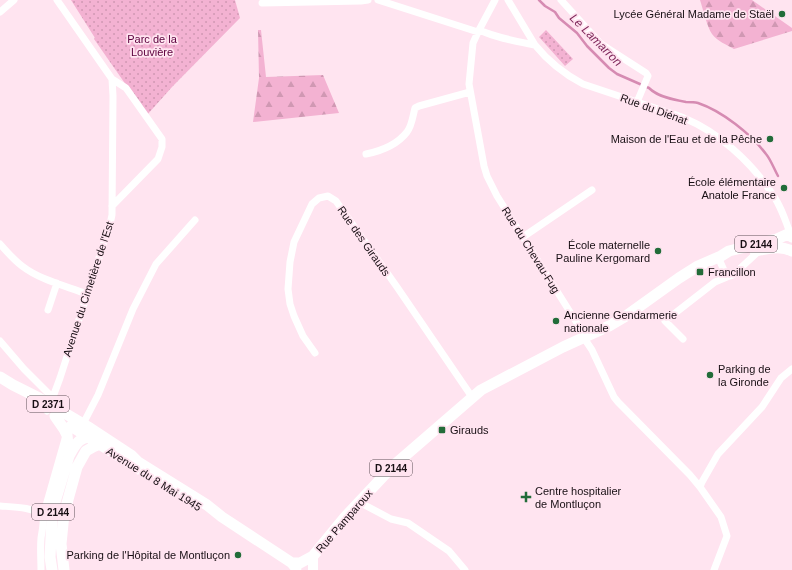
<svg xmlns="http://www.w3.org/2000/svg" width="792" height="570" viewBox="0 0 792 570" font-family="Arial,sans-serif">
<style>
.forest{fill:url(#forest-firs)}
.park{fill:url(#park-dots)}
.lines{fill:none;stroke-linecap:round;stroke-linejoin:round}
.stream{stroke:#d68bb2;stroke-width:2.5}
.minor{stroke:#fff;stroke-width:7}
.secondary{stroke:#fff;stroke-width:10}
.primary{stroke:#fff;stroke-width:11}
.poi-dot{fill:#226c39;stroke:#ffe4f0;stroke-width:1.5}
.labels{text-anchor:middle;stroke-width:3.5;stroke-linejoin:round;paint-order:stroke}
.shield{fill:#ffe4f0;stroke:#5d4f56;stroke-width:1}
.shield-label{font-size:10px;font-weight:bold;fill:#180f14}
.poi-label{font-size:11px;fill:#180f14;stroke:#ffe4f0;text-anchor:end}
.park-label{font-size:11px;fill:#5c003d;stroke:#ffe4f0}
.street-label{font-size:11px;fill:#180f14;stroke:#ffe4f0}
.water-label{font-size:12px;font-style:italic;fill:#7f285b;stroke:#ffe4f0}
</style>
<defs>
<pattern id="forest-firs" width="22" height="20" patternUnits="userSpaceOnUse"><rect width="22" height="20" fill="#f3b2d2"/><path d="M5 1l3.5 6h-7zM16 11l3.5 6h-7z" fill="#d098b3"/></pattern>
<pattern id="park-dots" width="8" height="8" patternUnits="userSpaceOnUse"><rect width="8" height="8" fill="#f3b2d2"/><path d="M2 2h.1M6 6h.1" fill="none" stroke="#d098b3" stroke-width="1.8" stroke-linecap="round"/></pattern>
</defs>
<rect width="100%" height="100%" fill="#ffe4f0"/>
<path class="forest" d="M700,0H752L792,28V31L734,49C727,45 717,41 712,34C707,27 703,9 700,0Z
M258,30H261L266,77L323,75L339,113L253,122L259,78Z"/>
<path class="park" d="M71,0H235L240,18L172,87L147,115L94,39L95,38Z
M546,30L573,59L565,66L539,37Z"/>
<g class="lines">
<path class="stream" d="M539,0L545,6L555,12L559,18L577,33L587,46L609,68L617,74L649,88C658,97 674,100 686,102C690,102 694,102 698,103C722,111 751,134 766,154C771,160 774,169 778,176"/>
<path class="minor" d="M378,0L478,32
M495,0L478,32L473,43L469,84L484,166L487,176L497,196L582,331L584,338L592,350L614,397L618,402L690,475L700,487L721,517L727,536L714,570
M508,0L535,45
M561,0L601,44L646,73L648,76L637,102
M262,3L361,1L368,0
M0,12L14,0
M479,30C497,38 515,41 535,45C548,61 564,74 583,84C607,92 631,100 655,108C665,111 675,114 684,118C718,132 750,161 771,192C780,204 785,219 790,233
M366,154C381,151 397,145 407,132C412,126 413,115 415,108L419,106L470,92
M112,206L158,159L162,147V139L126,88L112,79
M523,237L592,190
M0,244C7,252 14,260 22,266C40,280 66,286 87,294
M718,257L727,277L733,275L760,250
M48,310L57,283
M683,339L665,321L715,282L727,277
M0,341L24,369L49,394
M315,353L303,336L294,316L290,304L288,289L290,262L294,242L312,204L319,198L328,196L336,201L397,287L472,397
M47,411L50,405L60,378L110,224L112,215L113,96L112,79L57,0
M83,424L98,395L133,309L156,264L195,220
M700,487L702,482L718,454L762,407L781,378L792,369
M359,502L391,519L408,523L449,551L465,570
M0,506C13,507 34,507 43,516
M41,570C41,559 40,549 41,538C42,531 44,523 43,516L65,439"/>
<path class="secondary" d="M313,556V570"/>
<path class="primary" d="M755,251C767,249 780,245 792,251
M0,377L13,385L39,398L90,428L131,455L138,462L207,505L222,517L292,563L296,568
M71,426L139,469
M69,456C75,445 79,436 93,437
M292,563H300L313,556L345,517L392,467L481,390L563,347L609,326L626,316L679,278L698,266L721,256L729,251L777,239L790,233L792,237
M52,570L50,557L52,518L55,502L69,456L67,435L64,429L55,416
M64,570L61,544L64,514L77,467L86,451L93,447L100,444"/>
</g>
<g class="poi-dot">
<circle cx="782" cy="14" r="4"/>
<circle cx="770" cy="139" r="4"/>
<circle cx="784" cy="188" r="4"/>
<circle cx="658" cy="251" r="4"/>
<rect x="696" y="268" width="8" height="8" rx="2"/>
<circle cx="556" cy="321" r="4"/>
<circle cx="710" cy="375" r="4"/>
<rect x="438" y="426" width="8" height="8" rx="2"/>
<path d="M524 491h4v4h4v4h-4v4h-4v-4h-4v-4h4z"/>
<circle cx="238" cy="555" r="4"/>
</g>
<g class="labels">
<g class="shield">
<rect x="735" y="236" width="42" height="16" rx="3"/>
<rect x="27" y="396" width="42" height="16" rx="3"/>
<rect x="370" y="460" width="42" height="16" rx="3"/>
<rect x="32" y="504" width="42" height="16" rx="3"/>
</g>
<g class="shield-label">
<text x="756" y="248">D 2144</text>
<text x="48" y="408">D 2371</text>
<text x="391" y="472">D 2144</text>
<text x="53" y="516">D 2144</text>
</g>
<g class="poi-label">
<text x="774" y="18">Lycée Général Madame de Staël</text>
<text x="762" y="143">Maison de l'Eau et de la Pêche</text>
<text x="776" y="186">École élémentaire<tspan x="776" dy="13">Anatole France</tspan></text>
<text x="650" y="249">École maternelle<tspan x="650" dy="13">Pauline Kergomard</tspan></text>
<text x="708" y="276" text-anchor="start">Francillon</text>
<text x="564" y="319" text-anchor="start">Ancienne Gendarmerie<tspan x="564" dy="13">nationale</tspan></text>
<text x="718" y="373" text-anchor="start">Parking de<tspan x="718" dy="13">la Gironde</tspan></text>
<text x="450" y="434" text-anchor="start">Girauds</text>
<text x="535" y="495" text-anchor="start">Centre hospitalier<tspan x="535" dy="13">de Montluçon</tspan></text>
<text x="230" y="559">Parking de l'Hôpital de Montluçon</text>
</g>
<g class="park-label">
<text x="152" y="43">Parc de la<tspan x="152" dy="13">Louvière</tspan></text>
</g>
<g class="street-label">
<text transform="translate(654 109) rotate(20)" y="4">Rue du Diénat</text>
<text transform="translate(364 241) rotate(55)" y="4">Rue des Girauds</text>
<text transform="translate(531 250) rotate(58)" y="4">Rue du Chevau-Fug</text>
<text transform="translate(88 289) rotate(-72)" y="4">Avenue du Cimetière de l'Est</text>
<text transform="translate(154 479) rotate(32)" y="4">Avenue du 8 Mai 1945</text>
<text transform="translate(344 521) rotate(-49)" y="4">Rue Pamparoux</text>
</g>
<g class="water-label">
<text transform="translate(596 40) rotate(45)" y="4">Le Lamarron</text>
</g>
</g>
</svg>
